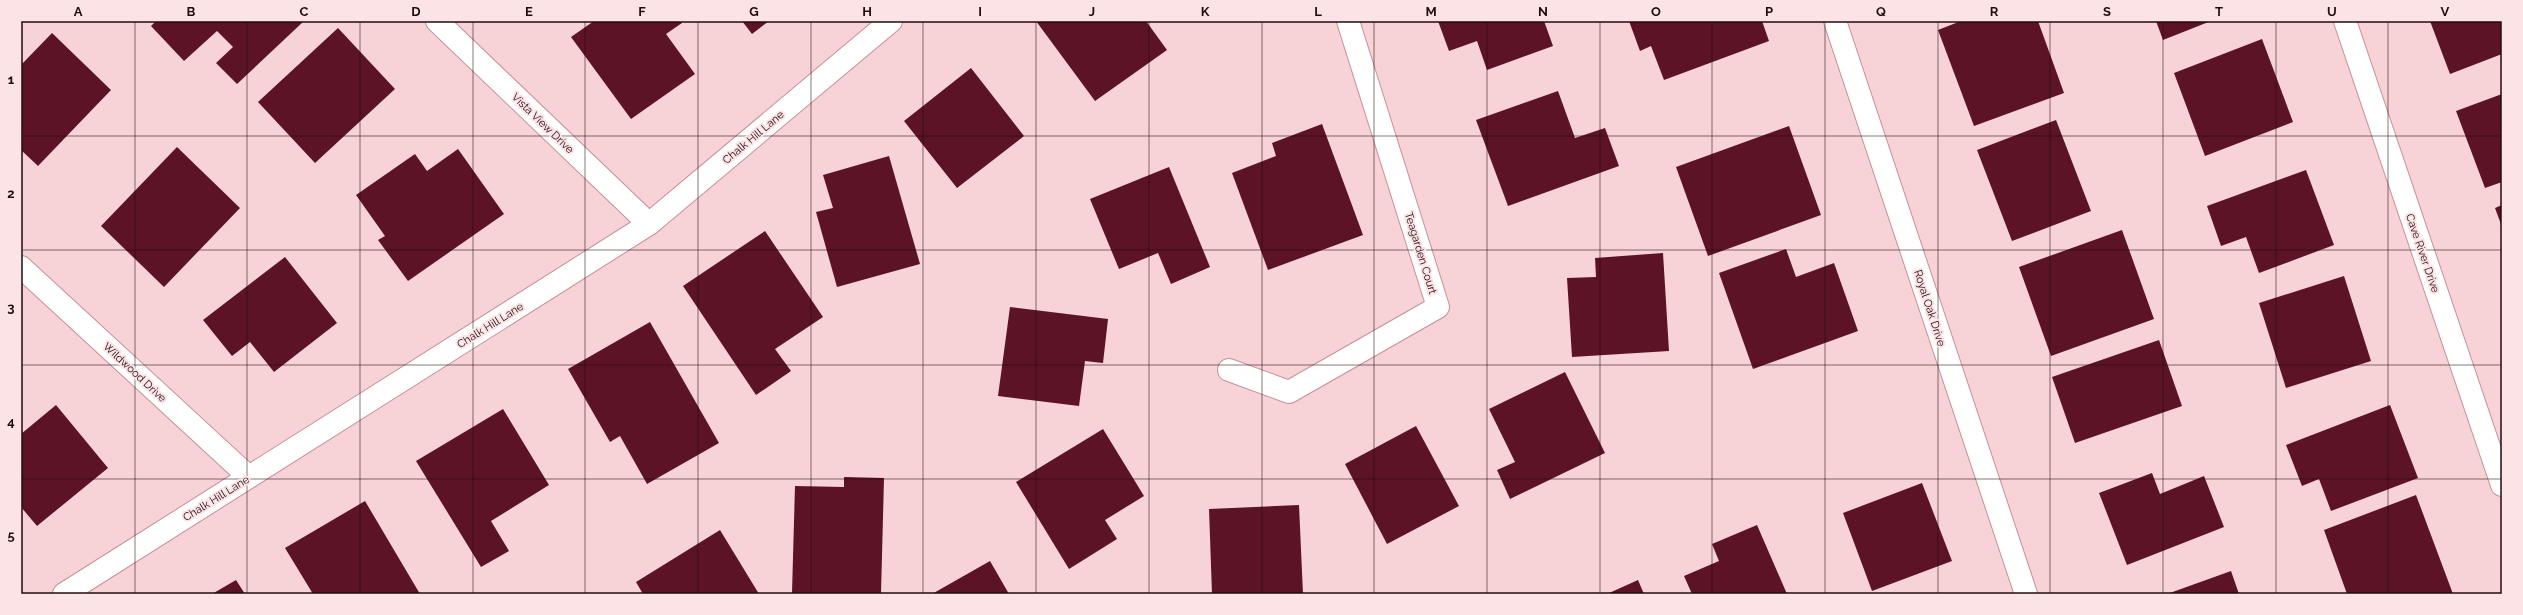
<svg xmlns="http://www.w3.org/2000/svg" width="2523" height="615" viewBox="0 0 2523 615" font-family="Raleway,sans-serif">
<style>
.building{fill:#5c1325}
.lines{fill:none;stroke-linecap:round;stroke-linejoin:round}
.minor-casing{stroke:#c99096;stroke-width:24}
.minor{stroke:#fff;stroke-width:22}
.grid{fill:none;stroke:#210d10;stroke-width:1;stroke-opacity:0.55}
.labels{text-anchor:middle;stroke-width:4;stroke-linejoin:round;paint-order:stroke}
.street-label{font-size:11px;fill:#210d10;stroke:#fce3e5}
.neatline{fill:none;stroke:#210d10;stroke-width:1.5}
.grid-label{font-size:13px;text-anchor:middle;font-weight:bold;fill:#210d10}
</style>
<rect width="100%" height="100%" fill="#f7d2d6"/>
<path class="building" d="M156,21H304L237,84L216,63L233,47L217,31L184,61L151,26Z
M594,21H681L682,23L666,34L695,74L631,119L571,37Z
M742,21H769L752,34Z
M1036,21H1146L1167,50L1095,101Z
M1438,21H1544L1553,46L1487,70L1477,41L1449,51Z
M1629,21H1762L1769,41L1664,80L1651,46L1640,51Z
M1961,21H2038L2064,93L1974,126L1938,30Z
M2156,21H2211L2163,40Z
M2430,21H2502V54L2450,74Z
M338,28L395,89L315,163L258,102Z
M52,33L111,90L38,166L21,150V65Z
M2262,39L2293,122L2205,156L2174,73Z
M971,68L1024,136L957,188L904,121Z
M1558,91L1575,138L1605,128L1619,166L1508,206L1476,120Z
M2502,94V182L2485,188L2456,111Z
M2056,120L2091,211L2012,241L1977,150Z
M1322,124L1363,235L1268,270L1232,173L1276,156L1272,143Z
M1789,126L1821,215L1708,256L1676,167Z
M177,147L240,208L164,287L101,226Z
M458,149L504,214L408,281L378,240L385,236L356,195L415,154L427,171Z
M889,156L920,264L837,287L816,212L833,208L823,175Z
M1169,167L1210,267L1171,284L1158,253L1119,269L1090,199Z
M2306,170L2334,245L2259,273L2246,237L2221,246L2207,206Z
M2502,205V227L2495,208Z
M2122,230L2154,319L2051,356L2019,267Z
M765,231L823,317L775,349L791,371L756,395L683,286Z
M1786,249L1796,277L1834,263L1858,331L1753,369L1719,273Z
M1663,253L1669,351L1572,357L1567,278L1596,277L1595,258Z
M285,257L337,323L274,372L250,342L232,356L203,320Z
M2344,276L2371,361L2286,388L2259,303Z
M1010,307L1108,319L1103,363L1085,361L1079,406L998,396Z
M650,322L719,443L647,484L620,436L610,442L568,369Z
M2159,340L2182,406L2075,443L2052,377Z
M1565,372L1605,453L1510,499L1497,470L1515,462L1489,409Z
M56,405L108,468L37,526L21,507V434Z
M2390,405L2418,478L2331,511L2319,479L2302,486L2286,445Z
M503,409L549,485L491,521L509,551L481,567L416,461Z
M1416,426L1459,506L1387,544L1345,464Z
M1103,429L1144,496L1105,520L1117,539L1069,569L1016,482Z
M2152,473L2160,494L2204,476L2224,527L2127,565L2099,493Z
M844,477L884,478L881,594L792,593L795,486L844,487Z
M1922,483L1952,561L1872,591L1843,513Z
M2416,495L2453,594H2347L2324,530Z
M365,501L420,594H313L285,548Z
M1299,505L1303,594H1212L1209,509Z
M1757,525L1787,594H1692L1684,576L1719,561L1712,544Z
M720,530L759,594H643L636,582Z
M990,561L1009,594H932Z
M2231,571L2239,594H2167Z
M236,580L245,594H212Z
M1638,580L1644,594H1607Z"/>
<g class="lines">
<defs>
<path id="minor" d="M437,21L649,224
M1835,21L2026,594
M2345,21L2502,485
M21,267L249,477
M1229,370L1289,392L1438,307L1348,21
M64,594L649,224L891,21"/>
</defs>
<use href="#minor" class="minor-casing"/>
<use href="#minor" class="minor"/>
</g>
<path class="grid" d="M135,21V594M247,21V594M360,21V594M473,21V594M585,21V594M698,21V594M811,21V594M923,21V594M1036,21V594M1149,21V594M1262,21V594M1374,21V594M1487,21V594M1600,21V594M1712,21V594M1825,21V594M1938,21V594M2050,21V594M2163,21V594M2276,21V594M2388,21V594M21,136H2502M21,250H2502M21,365H2502M21,479H2502"/>
<g class="labels">
<g class="street-label">
<text transform="translate(543 123) rotate(44)" y="4">Vista View Drive</text>
<text transform="translate(753 137) rotate(-40)" y="4">Chalk Hill Lane</text>
<text transform="translate(1421 253) rotate(73)" y="4">Teagarden Court</text>
<text transform="translate(2423 253) rotate(71)" y="4">Cave River Drive</text>
<text transform="translate(1930 308) rotate(72)" y="4">Royal Oak Drive</text>
<text transform="translate(490 325) rotate(-32)" y="4">Chalk Hill Lane</text>
<text transform="translate(135 372) rotate(43)" y="4">Wildwood Drive</text>
<text transform="translate(216 498) rotate(-32)" y="4">Chalk Hill Lane</text>
</g>
</g>
<rect width="2523" height="615" fill="none" stroke="#fce3e5" stroke-width="44"/>
<rect x="22" y="22" width="2479" height="571" class="neatline"/>
<g class="grid-label">
<text x="78" y="16">A</text>
<text x="191" y="16">B</text>
<text x="304" y="16">C</text>
<text x="416" y="16">D</text>
<text x="529" y="16">E</text>
<text x="642" y="16">F</text>
<text x="754" y="16">G</text>
<text x="867" y="16">H</text>
<text x="980" y="16">I</text>
<text x="1092" y="16">J</text>
<text x="1205" y="16">K</text>
<text x="1318" y="16">L</text>
<text x="1431" y="16">M</text>
<text x="1543" y="16">N</text>
<text x="1656" y="16">O</text>
<text x="1769" y="16">P</text>
<text x="1881" y="16">Q</text>
<text x="1994" y="16">R</text>
<text x="2107" y="16">S</text>
<text x="2219" y="16">T</text>
<text x="2332" y="16">U</text>
<text x="2445" y="16">V</text>
<text x="11" y="84">1</text>
<text x="11" y="198">2</text>
<text x="11" y="312">3</text>
<text x="11" y="426">4</text>
<text x="11" y="540">5</text>
</g>
</svg>
